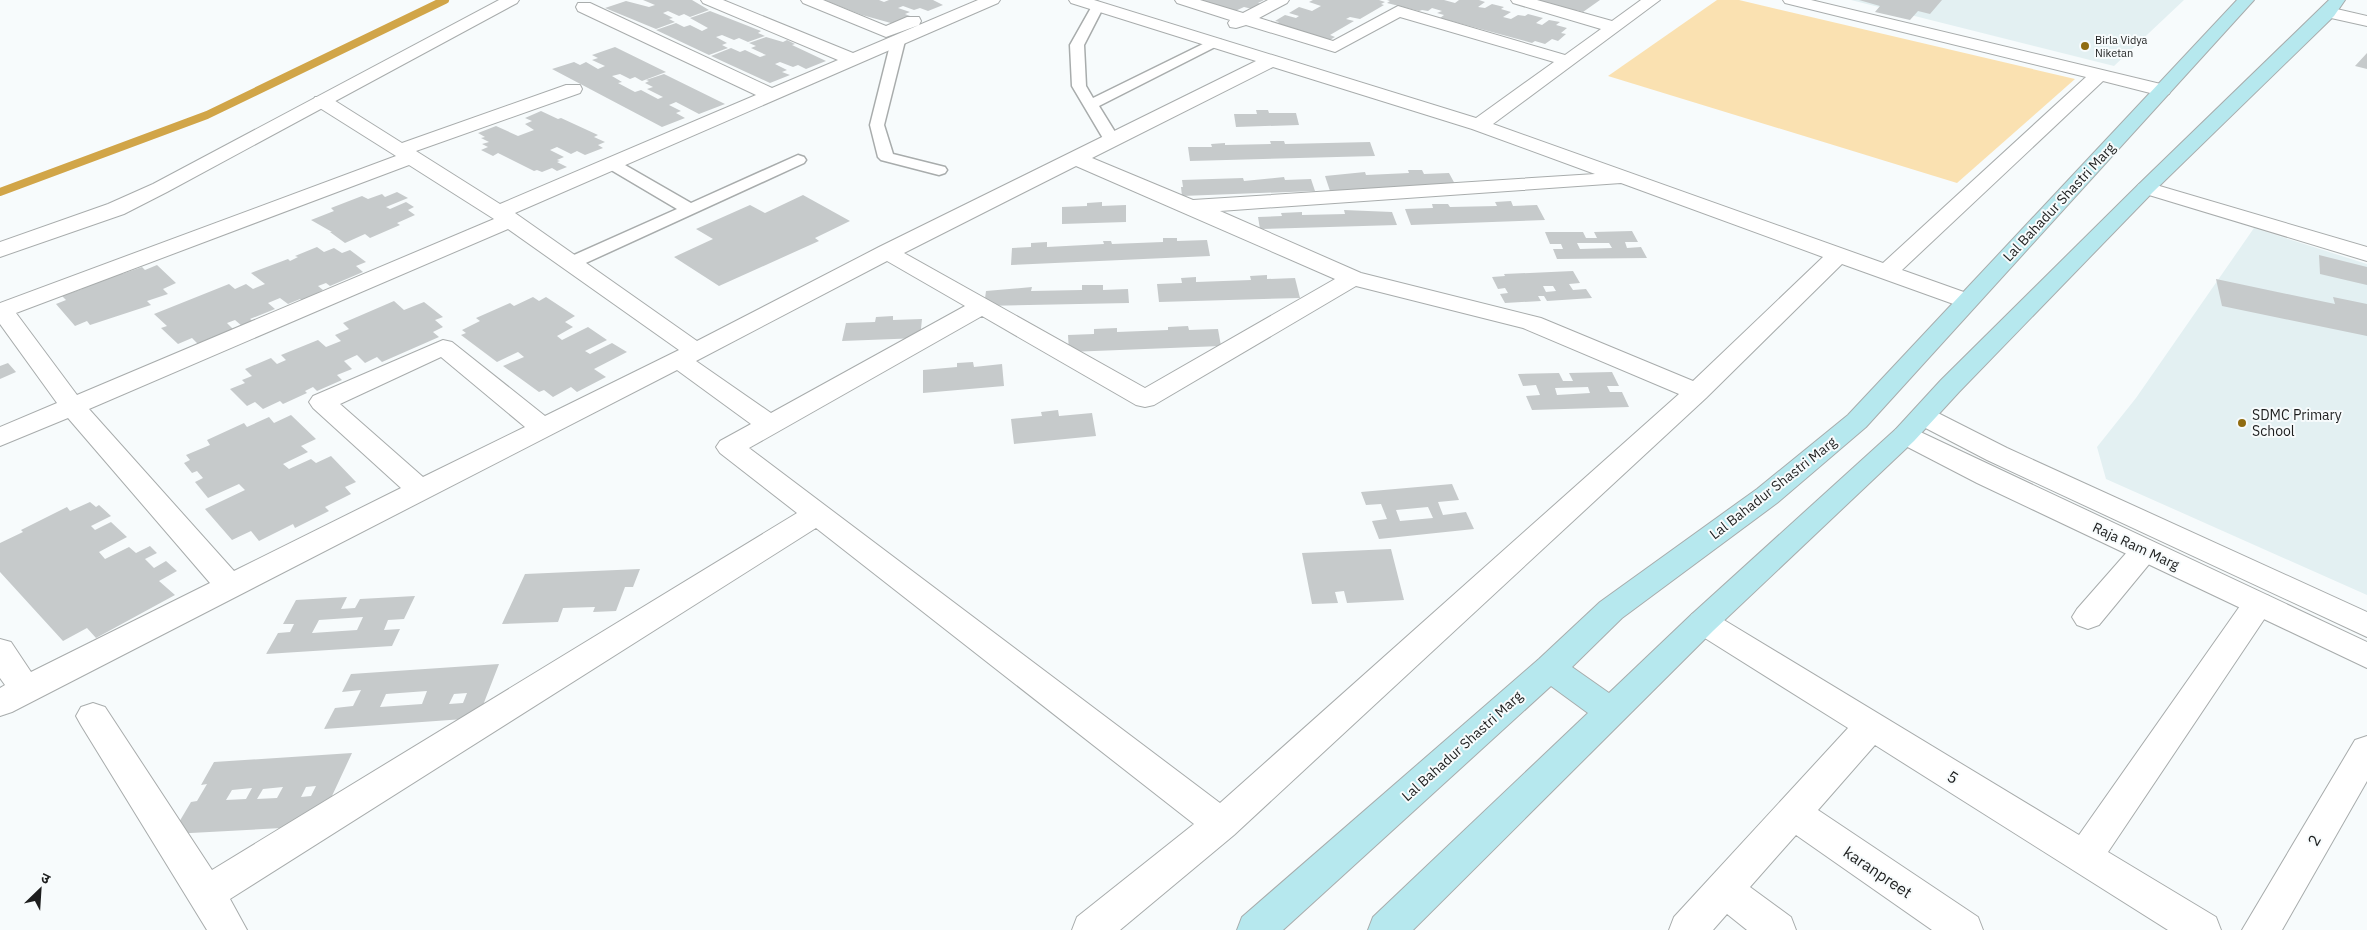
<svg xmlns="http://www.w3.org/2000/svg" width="2367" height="930" viewBox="0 0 2367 930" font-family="'IBM Plex Sans','Noto Sans Devanagari',sans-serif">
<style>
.built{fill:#e3f0f2}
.green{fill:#fae1b1}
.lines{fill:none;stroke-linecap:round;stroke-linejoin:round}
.stream{stroke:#d1a548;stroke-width:8}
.building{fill:#c6cacb;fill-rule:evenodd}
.service-casing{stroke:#a8acac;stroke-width:3}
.minor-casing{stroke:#a8acac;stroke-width:2}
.tertiary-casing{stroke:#a8acac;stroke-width:2}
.secondary-casing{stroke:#a8acac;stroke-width:2}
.service{fill:#fff;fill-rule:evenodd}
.minor{fill:#fff;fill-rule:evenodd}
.tertiary{fill:#fff;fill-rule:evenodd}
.secondary{fill:#b6e8ee;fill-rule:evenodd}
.poi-dot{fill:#906c11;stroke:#f7fbfc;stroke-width:2}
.labels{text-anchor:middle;stroke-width:4;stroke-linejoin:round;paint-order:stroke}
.far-poi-label{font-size:11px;fill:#1d1e1e;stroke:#f7fbfc;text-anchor:start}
.street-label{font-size:14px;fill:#1d1e1e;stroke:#f7fbfc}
.poi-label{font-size:14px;fill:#1d1e1e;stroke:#f7fbfc;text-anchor:start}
.near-street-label{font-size:16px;fill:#1d1e1e;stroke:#f7fbfc}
</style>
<rect width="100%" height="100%" fill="#f7fbfc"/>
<path class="built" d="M1851,0H2184L2114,66Z
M2254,228L2367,264V595L2106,479L2097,447L2136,398Z"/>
<path class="green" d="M1717,0H1739L2075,79L1957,183L1608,76Z"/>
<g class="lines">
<path class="stream" d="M0,192L207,115L445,0"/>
</g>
<path class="building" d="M643,0H692L709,10L690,17L684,14L679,16L668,11L663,13L673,18L669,19L675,22L656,29L605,8L626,1L649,7L655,5Z
M824,0H879L884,2L889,0H933L943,5L928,11L920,8L914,10L903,6L898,8L910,12L905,14L915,18L898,25L862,15Z
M1197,0H1264L1258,3L1262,4L1252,9L1244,7L1233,12Z
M1313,0H1379L1385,2L1381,4L1384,5L1360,19L1350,17L1346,19L1354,21L1330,35L1335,37L1328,41L1275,25L1279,22L1275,21L1285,15L1296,18L1299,16L1289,13L1299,7L1312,11L1321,6L1309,2Z
M1387,0H1444L1455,3L1459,0H1479L1485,2L1478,7L1485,8L1492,4L1504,7L1501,9L1511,12L1503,17L1511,19L1518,15L1525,16L1528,14L1543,18L1536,23L1542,25L1549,20L1560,22L1556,25L1567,28L1561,33L1566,34L1558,41L1552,39L1545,44L1535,41L1532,43L1440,18L1444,15L1437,13L1442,11L1432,8L1428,11L1422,10L1419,11L1387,3L1390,1Z
M1531,0H1600L1583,12L1576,10L1572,12Z
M1859,0H1942L1930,14L1918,11L1910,20L1875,12L1880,6Z
M710,11L761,31L758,33L765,36L748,42L739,38L734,40L722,35L716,37L727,43L722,45L728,48L709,55L656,30L676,23L684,27L690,25L702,31L708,28L690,18Z
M766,37L783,42L787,40L795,44L792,45L826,61L806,69L798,65L793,67L780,62L775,64L787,70L782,72L790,75L770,83L711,56L731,48L740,52L745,50L760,57L766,55L751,48L756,46L749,43Z
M615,47L666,72L642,81L635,77L630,79L620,74L612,76L622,82L618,83L635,92L641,90L658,99L663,97L647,89L653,87L645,83L649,81L646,80L664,74L725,104L699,114L676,102L669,105L681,111L676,113L685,118L662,127L552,69L574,62L580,65L586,62L598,69L605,66L592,60L598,58L592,55Z
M2367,53V69L2355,66Z
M1256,110H1268L1269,113H1296L1299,125L1236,127L1234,114H1257Z
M541,111L558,119L561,118L598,135L594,137L605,142L598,145L603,148L585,155L577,151L571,154L557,147L550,150L564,157L557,160L560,161L557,162L567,167L557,171L552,168L542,172L537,170L534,171L498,153L493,156L481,150L488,147L482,144L489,142L481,138L485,137L478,133L496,126L518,136L534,130L525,124L532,121L525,118Z
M1270,141H1284L1285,144L1370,142L1375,156L1190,161L1188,147H1212L1211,144L1225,143V145L1271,144Z
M1408,170H1422L1424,174L1449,173L1456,186L1330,191L1325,176L1365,172L1366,175L1409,173Z
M1284,177L1285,180L1311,179L1315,191L1182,196L1181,187H1183L1182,180L1243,178L1244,181Z
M397,192L408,198L386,207L390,209L406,202L414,207L408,210L415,215L397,223L400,225L370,238L365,234L345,243L330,232H332L311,220L334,211L331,208L362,196L368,199L382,194L385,197Z
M803,195L850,221L815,238L819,241L719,286L674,257L713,239L696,229L750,205L765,213Z
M1511,201L1513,206L1537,205L1545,220L1411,225L1405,209L1433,208L1432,204H1448L1450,207L1497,206L1495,202Z
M1102,202V206L1126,205V222L1062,224V207L1087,206V203Z
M1344,210L1392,212L1397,225L1260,229L1258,217L1282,216L1281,213L1302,212V215L1345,214Z
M1632,231L1638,242H1625L1627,248L1641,247L1647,258L1557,259L1553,249H1563L1561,244H1550L1545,232H1583L1586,238H1597L1594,232ZM1577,243H1609L1612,248L1580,249Z
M1163,238H1177V241L1207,240L1210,256L1011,265L1012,248L1031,247V243L1047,242V247L1104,244L1103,241H1111L1112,244L1163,242Z
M317,247L324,252L334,248L342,253L350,250L366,262L356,266L363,272L330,286L326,283L318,286L323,290L303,301L300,299L288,304L280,298L268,303L275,309L250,319L253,321L242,326L235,320L227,323L233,329L198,344L192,338L178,344L161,328L167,326L154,314L229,284L235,289L246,284L253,289L265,284L251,273L288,259L290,261L298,257L295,256Z
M2319,255L2367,267V285L2320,274Z
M157,265L176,283L163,289L168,294L147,301L151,305L90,325L87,321L75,326L56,304L66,300L62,296L82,289L78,285L119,270L122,274L142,267L145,270Z
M1573,271L1580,283L1569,284L1573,290L1586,289L1592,298L1547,301L1544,296H1538L1541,301L1505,303L1500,294L1508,293L1505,288L1498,289L1492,277L1505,276L1504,274ZM1543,286H1553L1556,291L1546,292Z
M1267,275V279L1295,278L1300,298L1159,302L1157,284L1182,283L1181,278L1196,277V282L1251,280L1250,276Z
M2216,279L2335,304L2333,297L2367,304V336L2222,306Z
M1082,285H1103V290L1128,289L1129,303L984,306L986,291L1032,287L1031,291L1082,290Z
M533,297L539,301L546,297L575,316L565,322L573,327L557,336L562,340L588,327L607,340L585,351L590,354L612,343L627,352L594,369L606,377L577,392L571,387L553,397L544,390L539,392L503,366L524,357L518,352L497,362L461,335L466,333L462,330L480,321L476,318L510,303L514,306Z
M394,301L404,310L424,302L443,317L435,320L443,327L433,332L439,337L382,362L377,357L365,363L357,355L344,361L352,369L337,375L342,380L317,391L313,387L305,391L307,393L283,404L280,401L263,409L255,402L247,406L230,389L245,383L242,380L252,376L245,369L271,358L277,364L286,360L281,355L318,340L326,347L341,341L335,335L349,329L343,323Z
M893,316V320L922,319L920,338L842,341L846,323L875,322L876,317Z
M1188,326L1189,330L1218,329L1221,346L1069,352L1068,335L1094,334V329L1117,328V332L1168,330V327Z
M973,362L974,367L1002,364L1004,386L923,393V370L957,367V363Z
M8,363L16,372L0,379V366Z
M1612,372L1619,386H1607L1610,392H1622L1629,407L1532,410L1526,396L1540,395L1536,385L1523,386L1518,374L1559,373L1563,381H1573L1569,373ZM1588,387L1590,393L1557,395L1555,388Z
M1058,410L1059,416L1092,413L1096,436L1014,444L1011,419L1042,416L1041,412Z
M291,415L316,439L301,446L308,452L283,464L289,469L311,459L316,463L331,456L356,482L345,487L351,494L325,507L329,511L295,528L293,524L259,541L251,531L232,540L205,509L245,490L239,484L208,498L195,482L203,478L197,471L192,473L184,463L190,460L186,455L210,445L207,440L244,423L247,427L269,417L274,423Z
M1452,484L1459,500L1438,502L1443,515L1466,512L1474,529L1379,539L1372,521L1387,519L1381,504L1366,505L1361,492ZM1428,507L1433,518L1400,521L1396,510Z
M90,502L96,507L99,505L111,516L91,526L95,530L111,522L127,537L99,552L105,559L129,547L136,553L150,546L157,553L145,559L154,568L166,561L177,571L159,581L175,595L96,638L87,628L63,641L0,572V543L23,532L21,530L67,507L70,511Z
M1391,549L1404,600L1347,603L1344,591L1335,592L1338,603L1312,604L1302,553Z
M640,569L633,587H625L616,611L593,612L595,607L563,608L558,622L502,624L525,574Z
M415,596L404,619L388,620L384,630L400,629L392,646L266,654L278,633L290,632L294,624H283L296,600L347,597L341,609L355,608L360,599ZM363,617L357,630L312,633L319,620Z
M499,664L478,718L324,729L335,708L353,706L361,690L342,692L351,674ZM427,691L422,704L380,707L386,694ZM467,693L463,703L449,704L454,694Z
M352,753L318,826L172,834L191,802L197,801L207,784L201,785L214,762ZM316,786L311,796L301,797L306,787ZM283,787L277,798L257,799L263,789ZM252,788L246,799L226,800L232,790Z"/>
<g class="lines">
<defs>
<path id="service" d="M1098,2L1104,6L1084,45L1086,86L1093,98L1211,40H1221L1223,43L1099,106L1120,140L1112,145L1104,140L1072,86L1070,45L1092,6Z
M898,37L905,41L884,125L893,154L945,167L947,170L945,173L939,175L881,160L878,157L870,125L891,41Z
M798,155L804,157L806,160L804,163L577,267H565L562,263L565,259L677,209L606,167L604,164L606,161H618L691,203Z"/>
<path id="minor" d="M701,0H723L853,53L978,0H1000L998,3L515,213L697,341L879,247L1256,61L1071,3L1069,0H1094L1476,118L1554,62L1400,17L1335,52L1246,25L1236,28L1230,27L1228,23L1230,20L1177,3L1175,0H1200L1243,13L1268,0H1289L1287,3L1259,18L1333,41L1398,6L1565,55L1601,29L1513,3L1511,0H1537L1612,21L1641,0H1660L1493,124L1883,263L2086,77L1785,3L1783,0H1811L2169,86L2171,90L2169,94L2162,96L2103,81L1902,270L1975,296L1979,301L1975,306L1967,308L1959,306L1842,264L1706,398L1234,835L1120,930H1072L1077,917L1194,824L816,528L230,899L247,930H207L81,725L76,716L81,707L93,703L105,707L212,870L797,513L720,453L716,447L720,441L751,424L677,370L12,712L0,716V688L5,685L0,678V639L11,642L31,672L210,583L68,418L0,446V427L57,403L0,324V303L396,156L315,105L313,101L315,97H329L402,143L566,85H580L582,89L580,93L416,151L500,204L756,95L578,11L576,7L578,3H590L772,88L838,60L703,3ZM1273,67L1472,129L1595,174L1193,200L1092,158ZM409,165L494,219L77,395L16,313ZM1076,166L1335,279L1145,388L904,253ZM1621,183L1823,257L1693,381L1541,318L1361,273L1220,211ZM508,229L679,350L545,416L452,342L443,340L313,396L309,402L313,408L401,488L234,571L89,409ZM887,261L965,306L771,413L696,361ZM1356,286L1523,328L1679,394L1220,803L749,448L982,316L1136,405L1145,407L1154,405ZM441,357L525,427L423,477L340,404Z
M801,0H823L886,26L907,17H919L921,21L919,25L886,37L803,3Z
M2328,7L2367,16V26L2322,16L2320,12L2322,8Z
M2146,182L2367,247V261L2139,192L2136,188L2139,184Z
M2145,540L2155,543L2160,550L2155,557L2099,625L2088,629L2077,625L2072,617L2077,609L2135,543Z
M2258,593L2269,596L2273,604L2269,612L2108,852L2216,917L2221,930H2168L1875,745L1818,810L1978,917L1983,930H1932L1796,835L1750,887L1791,917L1796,930H1747L1727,914L1713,930H1669L1674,917L1848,728L1692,630L1687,622L1692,614L1703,610L1714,614L2079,835L2247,596Z
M2367,736V781L2282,930H2242L2355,740Z"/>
<path id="tertiary" d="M499,0H519L517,3L167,192L124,214L0,257V242L108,204L153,184Z
M1923,408L1932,410L2007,448L2367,612V637L1987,460L1914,422L1910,416L1914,410Z
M1905,426L1914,429L2367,642V668L1977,483L1896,441L1892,435L1896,429Z"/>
<path id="secondary" d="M2237,0H2254L1866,427L1777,503L1622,618L1572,667L1609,693L1692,614L1896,429L1941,380L2139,184L2329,0H2345L2334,16L2153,192L1959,392L1914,441L1714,630L1413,930H1368L1373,917L1588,713L1551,686L1283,930H1237L1242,917L1539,659L1600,602L1757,489L1848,415Z"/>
</defs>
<use href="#service" class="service-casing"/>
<use href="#minor" class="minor-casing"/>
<use href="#tertiary" class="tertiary-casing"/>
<use href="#secondary" class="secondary-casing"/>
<use href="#service" class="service"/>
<use href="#minor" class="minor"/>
<use href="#tertiary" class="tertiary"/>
<use href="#secondary" class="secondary"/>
</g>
<g class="poi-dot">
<circle cx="2085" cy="46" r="5"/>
<circle cx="2242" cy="423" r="5"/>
</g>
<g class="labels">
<g class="far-poi-label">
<text x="2095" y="44">Birla Vidya<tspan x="2095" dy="13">Niketan</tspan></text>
</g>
<g class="street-label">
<text transform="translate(2059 202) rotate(-47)" y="5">Lal Bahadur Shastri Marg</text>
<text transform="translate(1773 488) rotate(-38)" y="5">Lal Bahadur Shastri Marg</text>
<text transform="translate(2136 546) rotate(25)" y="5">Raja Ram Marg</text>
<text transform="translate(1462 746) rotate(-42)" y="5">Lal Bahadur Shastri Marg</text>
</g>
<g class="poi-label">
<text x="2252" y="420">SDMC Primary<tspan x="2252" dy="16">School</tspan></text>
</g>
<g class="near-street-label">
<text transform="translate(1953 777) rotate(32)" y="6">5</text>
<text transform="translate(2314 840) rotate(-60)" y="6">2</text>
<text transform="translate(1878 872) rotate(34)" y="6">karanpreet</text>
</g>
</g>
<g transform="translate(40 890) rotate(25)" stroke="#f7fbfc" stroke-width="4" paint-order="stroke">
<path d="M0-4L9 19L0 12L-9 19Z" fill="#1d1e1e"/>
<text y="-8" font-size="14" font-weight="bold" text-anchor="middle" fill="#1d1e1e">उ</text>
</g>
</svg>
